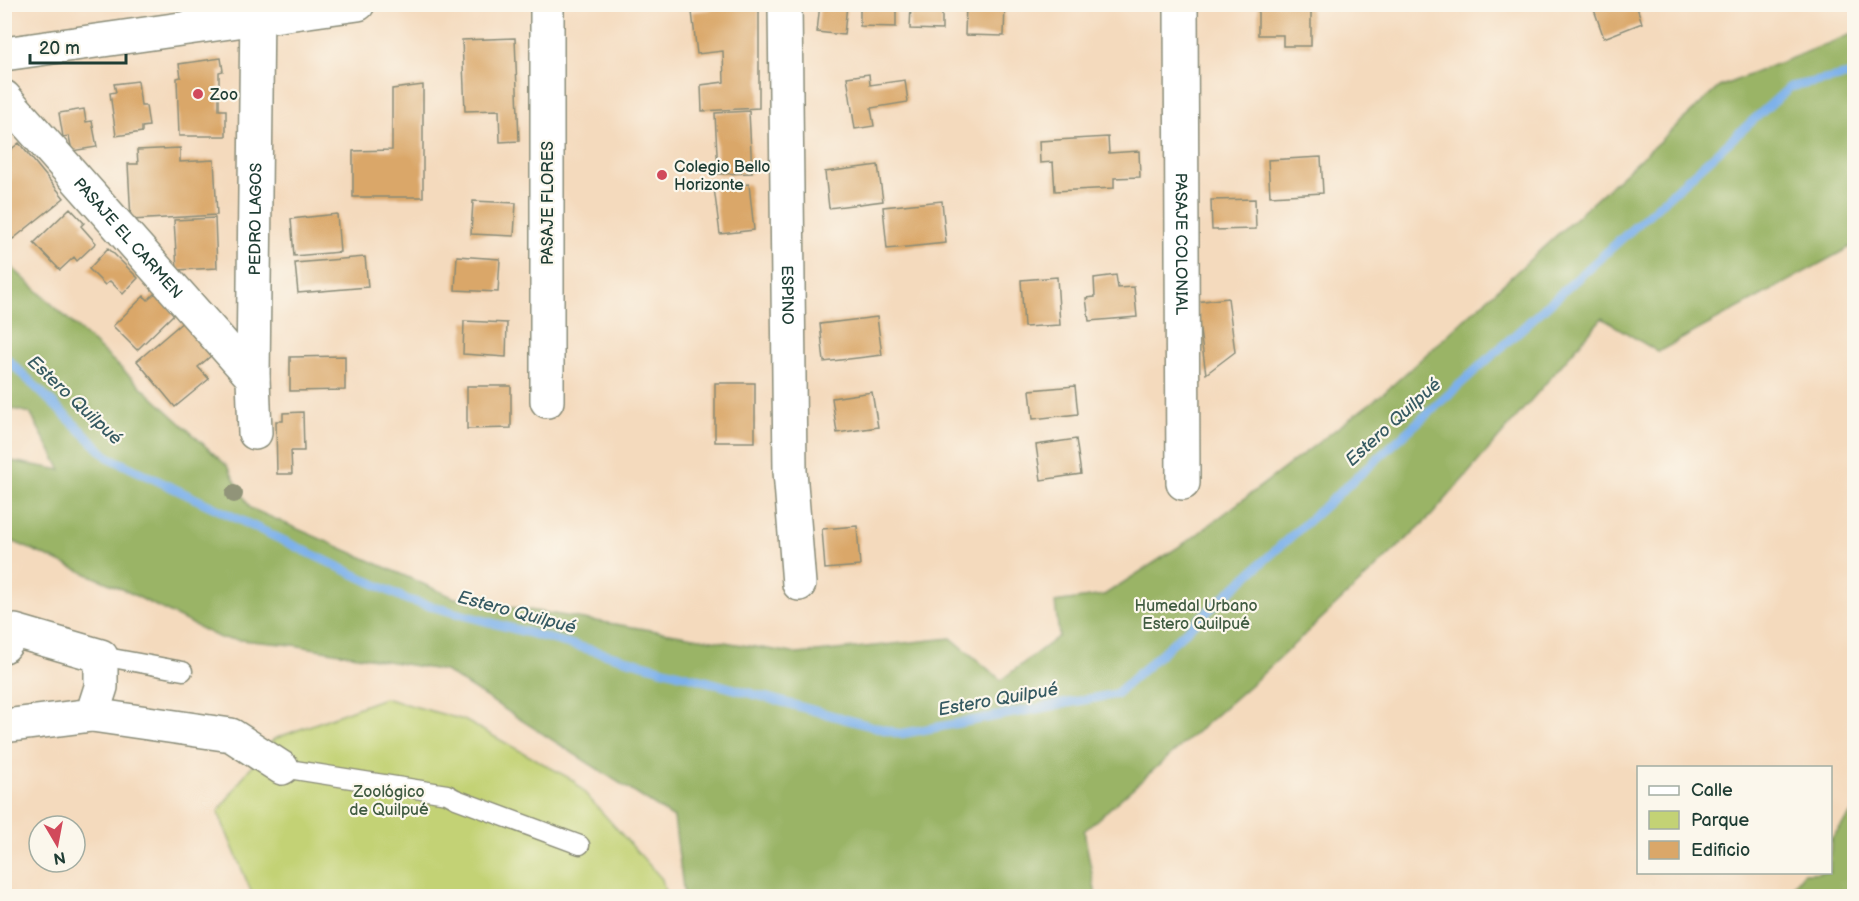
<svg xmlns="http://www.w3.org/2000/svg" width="1859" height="901" viewBox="0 0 1859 901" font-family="'Balsamiq Sans',sans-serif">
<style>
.green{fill:#c3d275;stroke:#718854;stroke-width:1.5}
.forest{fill:#9ab466;stroke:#5c784d;stroke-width:1.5}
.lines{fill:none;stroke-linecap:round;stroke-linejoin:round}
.stream{stroke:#7db1ea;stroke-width:9}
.building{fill:#daa769}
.lane-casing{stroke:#8a8c78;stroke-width:21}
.street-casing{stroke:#8a8c78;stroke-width:36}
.secondary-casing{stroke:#8a8c78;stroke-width:36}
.lane{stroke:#fff;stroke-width:18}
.street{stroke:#fff;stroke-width:33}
.secondary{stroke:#fff;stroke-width:33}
.tree{fill:#919479}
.poi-dot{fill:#d1495b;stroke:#fbf7ec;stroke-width:2}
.labels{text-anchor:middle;stroke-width:4.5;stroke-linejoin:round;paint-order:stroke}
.poi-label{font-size:16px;fill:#1f3d34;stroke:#fbf7ec;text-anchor:start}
.street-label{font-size:16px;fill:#1f3d34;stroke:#fbf7ec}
.park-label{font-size:16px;fill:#405b41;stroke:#fbf7ec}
.water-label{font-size:18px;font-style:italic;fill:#365a62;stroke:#fbf7ec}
</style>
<rect width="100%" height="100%" fill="#fbf7ec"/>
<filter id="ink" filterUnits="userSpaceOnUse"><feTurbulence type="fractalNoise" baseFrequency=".0167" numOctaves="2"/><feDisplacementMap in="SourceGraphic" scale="12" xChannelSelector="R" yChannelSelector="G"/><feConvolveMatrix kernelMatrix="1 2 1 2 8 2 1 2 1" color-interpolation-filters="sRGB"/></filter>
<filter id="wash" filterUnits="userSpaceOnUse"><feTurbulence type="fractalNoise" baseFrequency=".008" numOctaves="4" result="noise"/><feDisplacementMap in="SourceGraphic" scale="24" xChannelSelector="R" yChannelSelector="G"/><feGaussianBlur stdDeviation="1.35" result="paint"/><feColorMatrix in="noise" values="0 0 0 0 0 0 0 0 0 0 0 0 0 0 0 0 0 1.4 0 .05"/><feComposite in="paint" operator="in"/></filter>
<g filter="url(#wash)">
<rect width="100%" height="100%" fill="#f4dabd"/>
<path class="green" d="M384,698L464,720L573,780L662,879L666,896H253L218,812L246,773L274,739Z"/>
<path class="forest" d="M1854,33V245L1658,352L1602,318L1432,515L1256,680L1084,831L1096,896H684L674,818L445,671L293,645L220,638L124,590L5,538V460L61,470L30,413L5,407V261L227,466L250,508L455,598L798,654L951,638L1001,680L1059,636L1055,602L1104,595L1191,539L1385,392L1719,87Z
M1854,810V896H1786L1804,873L1830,872L1831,839Z"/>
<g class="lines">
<path class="stream" d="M4,356L108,457L408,600L900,734L1116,694L1790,87L1854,74"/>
</g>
<g id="blocks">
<path class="building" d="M719,4H759V108L702,111L701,85L724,82L723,51L697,54L692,12L719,8Z
M820,4H847L844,35L817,32Z
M860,4H896V27L860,26Z
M966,4H1005L1004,36L965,35Z
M1258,4H1311V46H1283V35H1258Z
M1592,4H1636L1642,23L1604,38Z
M911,5H952V9H942V30L910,29Z
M515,38L519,141L500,142L499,110L465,111L462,40Z
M221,58L223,71L219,72V110H226V136H179L177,78L181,77L179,64Z
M869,74L870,85L905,80L908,102L871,108L874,126L855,129L847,77Z
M138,81L141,106H146L149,126L142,127V132L116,136L110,93L116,92L114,84Z
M423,85V197H353V151L392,150V89Z
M84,109L86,122L92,121L97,147L72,151L69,136L63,137L59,113Z
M749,111L752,173L718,174L715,113Z
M1108,137L1109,153L1139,151L1140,177L1114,178V188L1055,191L1053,162L1040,163L1039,141Z
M19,143L64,198L13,239L4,228V183L11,178L4,170V155Z
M180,148V162L214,160L217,215L131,220L128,164H138L137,150Z
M1321,157L1323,193L1270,196L1268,160Z
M878,165L883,201L829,208L825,172Z
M749,184L754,230L720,234L714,188Z
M1255,199L1256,229L1212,230L1211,200Z
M473,201L516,203L514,236L471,234Z
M942,201L946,243L887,249L883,207Z
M70,208L84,223L81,226L96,243L77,261L74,257L60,270L34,243Z
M337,214L340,252L294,256L291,219Z
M215,218L217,268L177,270L174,220Z
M108,248L138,278L123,294L110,281L105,285L89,269Z
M457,256L500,259L498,292L455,290Z
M365,257L368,287L298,293L295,263Z
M1116,275L1118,288L1134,287L1137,317L1089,321L1086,298L1095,297L1094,278Z
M1057,277L1060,325L1024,327L1021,280Z
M155,293L175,313L137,350L113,326L144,296L148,300Z
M1228,298L1235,352L1206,374L1196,302Z
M877,317L882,355L824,362L820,324Z
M184,321L212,355L198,367L209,379L175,407L137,361Z
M464,321L507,323L506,357L463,354Z
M345,356V390L290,391V357Z
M715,383H755V442H715Z
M467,386H511V428L467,429Z
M1075,386L1078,414L1033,419L1030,390Z
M872,392L878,427L837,433L832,398Z
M303,412L304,451H291L292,474H277L276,421H283V413Z
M1076,439L1081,474L1041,480L1036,445Z
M857,526L860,566L825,569L822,529Z"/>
</g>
</g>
<g filter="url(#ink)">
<use href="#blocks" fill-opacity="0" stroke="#8a8c78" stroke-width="1.5"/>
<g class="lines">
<defs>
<path id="lane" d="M101,656L183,671
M282,768L447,794L456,799L580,845"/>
<g id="street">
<path id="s1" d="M785,4L790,471L799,584"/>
<path id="s2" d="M1181,4L1183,483"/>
<path id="s3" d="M4,97L253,378"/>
<path d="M547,401V4"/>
<path id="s4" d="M255,433L253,378L257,4"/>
<path d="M4,646L15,631L101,656V687L92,715L4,726"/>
<path d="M92,715L231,735L282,768"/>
</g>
<path id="secondary" d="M4,54L358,4"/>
</defs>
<use href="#lane" class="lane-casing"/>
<use href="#street" class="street-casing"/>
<use href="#secondary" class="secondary-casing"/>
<use href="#lane" class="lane"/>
<use href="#street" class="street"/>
<use href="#secondary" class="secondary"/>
</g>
<circle class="tree" cx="234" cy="494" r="9"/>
</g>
<g class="poi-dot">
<circle cx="198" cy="94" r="6"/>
<circle cx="662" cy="175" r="6"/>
</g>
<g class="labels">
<g class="poi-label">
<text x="210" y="100">Zoo</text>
<text x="674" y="172">Colegio Bello<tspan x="674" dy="18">Horizonte</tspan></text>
</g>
<g class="street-label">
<text transform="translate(547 203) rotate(-90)" y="6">PASAJE FLORES</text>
<text dy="6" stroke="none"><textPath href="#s4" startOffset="214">PEDRO LAGOS</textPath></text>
<text dy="6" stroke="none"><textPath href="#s3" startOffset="188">PASAJE EL CARMEN</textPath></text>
<text dy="6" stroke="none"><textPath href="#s2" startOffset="240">PASAJE COLONIAL</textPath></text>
<text dy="6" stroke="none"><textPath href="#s1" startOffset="291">ESPINO</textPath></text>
</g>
<g class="park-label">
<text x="1196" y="611">Humedal Urbano<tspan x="1196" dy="18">Estero Quilpué</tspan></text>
<text x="389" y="797">Zoológico<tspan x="389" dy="18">de Quilpué</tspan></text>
</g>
<g class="water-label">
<text transform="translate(75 400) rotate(43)" y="6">Estero Quilpué</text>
<text transform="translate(1393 422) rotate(-42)" y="6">Estero Quilpué</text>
<text transform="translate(517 612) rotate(15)" y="6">Estero Quilpué</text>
<text transform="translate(998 699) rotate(-10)" y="6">Estero Quilpué</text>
</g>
</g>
<rect width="1859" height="901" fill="none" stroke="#fbf7ec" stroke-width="24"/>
<rect x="1637" y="766" width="195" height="108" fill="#fbf7ec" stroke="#a3ada2" stroke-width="1.5"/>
<rect x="1649" y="786" width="30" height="9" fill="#ffffff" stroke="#a3ada2" stroke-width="1.5"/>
<text x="1691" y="796" font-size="18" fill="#1f3d34">Calle</text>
<rect x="1649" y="811" width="30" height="18" fill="#c3d275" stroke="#a3ada2" stroke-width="1.5"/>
<text x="1691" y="826" font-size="18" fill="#1f3d34">Parque</text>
<rect x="1649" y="841" width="30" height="18" fill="#daa769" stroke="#a3ada2" stroke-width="1.5"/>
<text x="1691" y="856" font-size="18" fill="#1f3d34">Edificio</text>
<g transform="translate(57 844) rotate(170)"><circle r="28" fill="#fbf7ec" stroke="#a3ada2" stroke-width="1.5"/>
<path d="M0-4.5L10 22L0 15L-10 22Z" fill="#d1495b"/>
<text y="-9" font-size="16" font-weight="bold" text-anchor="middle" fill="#1f3d34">N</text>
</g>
<path d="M30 54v9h96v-9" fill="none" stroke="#1f3d34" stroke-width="3"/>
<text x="39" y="54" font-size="18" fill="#1f3d34" stroke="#fbf7ec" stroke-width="4.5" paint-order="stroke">20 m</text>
</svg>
